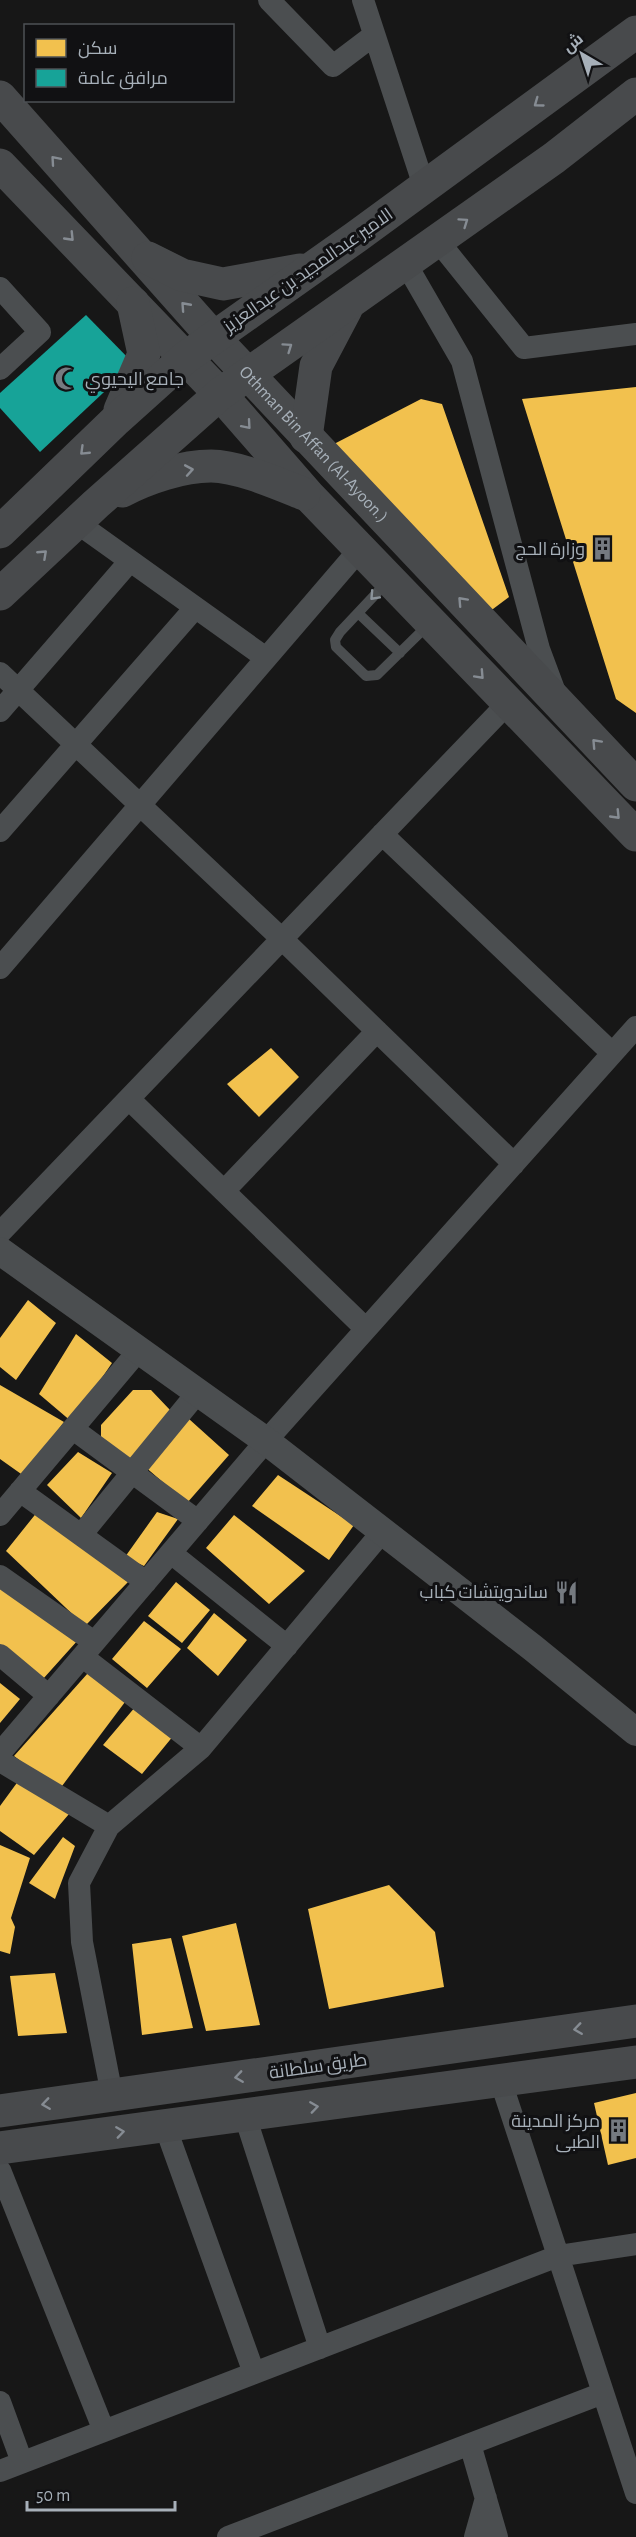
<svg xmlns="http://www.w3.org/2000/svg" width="636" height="2537" viewBox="0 0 636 2537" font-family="'Alegreya Sans',Cairo,sans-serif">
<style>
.homes{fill:#f2c14e}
.public{fill:#17a398}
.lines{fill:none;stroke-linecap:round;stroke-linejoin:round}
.service{stroke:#4b4e50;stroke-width:10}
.minor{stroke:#4b4e50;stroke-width:22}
.tertiary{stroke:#4b4e50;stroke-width:28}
.primary{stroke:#484a4c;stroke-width:33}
.oneway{stroke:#868c93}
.oneway2{stroke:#8b939a}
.labels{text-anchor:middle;stroke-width:6;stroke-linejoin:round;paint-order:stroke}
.street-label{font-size:18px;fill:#a7b0b9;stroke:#111113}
.poi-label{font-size:18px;fill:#a7b0b9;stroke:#111113;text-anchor:end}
</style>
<rect width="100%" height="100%" fill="#171717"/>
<path class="homes" d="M636,387V713L616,699L522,399Z
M421,399L442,404L509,597L493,609H485L334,444Z
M271,1048L299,1077L259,1117L227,1084Z
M28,1300L56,1323L16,1380L0,1367V1338Z
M76,1334L112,1363L72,1422L39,1394Z
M0,1385L64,1422L24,1476L0,1459Z
M133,1390H151L170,1410L131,1460L101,1443V1425Z
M189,1419L229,1455L187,1503L143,1465Z
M78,1452L112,1473L81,1518L47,1485Z
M278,1475L354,1525L329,1560L252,1506Z
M38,1511L128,1582L85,1626L6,1551Z
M157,1512L178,1519L144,1566L125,1557Z
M234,1515L305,1571L269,1604L206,1548Z
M0,1582L78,1640L43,1679L0,1646Z
M176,1582L210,1610L182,1643L148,1616Z
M214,1613L247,1640L218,1676L187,1648Z
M144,1621L181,1649L147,1688L112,1659Z
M88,1673L125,1702L59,1790L14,1756Z
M0,1683L20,1699L0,1723Z
M136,1706L174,1735L142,1774L103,1745Z
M19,1780L69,1814L34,1855L0,1831V1806Z
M63,1837L75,1846L55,1899L29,1883Z
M0,1845L30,1858L11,1918L15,1927L10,1954L0,1951Z
M389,1885L435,1932L444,1987L329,2009L308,1909Z
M236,1923L260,2025L206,2031L182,1936Z
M171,1938L193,2028L142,2035L132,1944Z
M55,1973L67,2033L18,2036L10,1976Z
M636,2093V2158L608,2165L594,2103Z"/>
<path class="public" d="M86,315L134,364L40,452L0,408V393Z"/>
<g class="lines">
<path class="service" d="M387,582L340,632L335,640L336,647L366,676L377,675L428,625
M358,613L400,653"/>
<path class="minor" d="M269,0L333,66L374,35
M363,0L424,186
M438,241L524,348L636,334
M406,264L462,361L539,649L555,692
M0,288L40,332L0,369
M76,522L266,658
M0,673L282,939L514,1164
M0,711L130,561
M0,831L195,608
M382,834L612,1053
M0,968L360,549
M129,1099L366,1329
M224,1191L377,1031
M0,1233L507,704
M73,1429L198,1521
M20,1491L146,1582
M0,1515L139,1350
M81,1535L198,1392
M171,1553L287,1646
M0,1576L94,1642
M0,1655L49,1696
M83,1657L201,1748
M0,1753L266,1441L636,1027
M0,1761L109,1826
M501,2082L636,2493
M112,2095L82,1942L79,1883L109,1826L201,1748L383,1531
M245,2116L320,2348
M165,2126L254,2373
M0,2170L104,2431
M0,2402L22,2462
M470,2444L497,2537
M0,2471L558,2256L636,2244
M228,2537L603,2393
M475,2537L486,2498"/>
<path class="tertiary" d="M0,1251L266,1441L533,1648L636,1732"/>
<g class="primary">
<path id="s1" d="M0,97L213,337L636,785"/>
<path d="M0,165L220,394L310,497L636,835"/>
<path d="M148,258L182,275L223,284L300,270"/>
<path d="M120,410L144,354L133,303"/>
<path d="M306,437L316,366L346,309"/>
<path d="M122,491C147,478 182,466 211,466C238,466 279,484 304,494"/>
<path d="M0,532L116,420L185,358L356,237L636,32"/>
<path d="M0,594L96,504L220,394L554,158L636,94"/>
<path d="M0,2111L636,2021"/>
<path d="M0,2148L636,2062"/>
</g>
</g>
<defs><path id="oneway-chevron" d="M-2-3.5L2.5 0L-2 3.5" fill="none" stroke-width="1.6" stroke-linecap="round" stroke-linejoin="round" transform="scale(1.5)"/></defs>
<g class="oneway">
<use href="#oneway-chevron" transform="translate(538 103) rotate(144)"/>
<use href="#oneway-chevron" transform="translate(55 160) rotate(-131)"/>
<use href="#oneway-chevron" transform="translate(464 222) rotate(-35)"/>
<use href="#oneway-chevron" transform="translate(70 237) rotate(46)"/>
<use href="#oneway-chevron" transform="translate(185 306) rotate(-132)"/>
<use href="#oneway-chevron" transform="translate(288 347) rotate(-35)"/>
<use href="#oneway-chevron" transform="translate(247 425) rotate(49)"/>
<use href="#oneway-chevron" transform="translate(84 451) rotate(136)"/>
<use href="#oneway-chevron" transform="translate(189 470) rotate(-10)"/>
<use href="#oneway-chevron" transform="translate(43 554) rotate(-43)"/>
<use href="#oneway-chevron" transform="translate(462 601) rotate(-133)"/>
<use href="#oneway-chevron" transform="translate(480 675) rotate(47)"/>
<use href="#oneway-chevron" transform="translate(596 743) rotate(-133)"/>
<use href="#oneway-chevron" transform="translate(616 815) rotate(46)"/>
<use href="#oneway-chevron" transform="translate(578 2029) rotate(172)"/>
<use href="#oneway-chevron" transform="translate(239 2077) rotate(172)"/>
<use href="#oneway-chevron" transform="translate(46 2104) rotate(172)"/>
<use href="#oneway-chevron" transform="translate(314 2107) rotate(-8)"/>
<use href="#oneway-chevron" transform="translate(120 2132) rotate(-8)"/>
</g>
<use class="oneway2" href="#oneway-chevron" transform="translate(374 596) rotate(133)"/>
<defs>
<symbol id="mosque-bare" viewBox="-9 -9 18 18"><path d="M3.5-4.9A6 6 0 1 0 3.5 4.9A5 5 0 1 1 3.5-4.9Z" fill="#757a80" stroke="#111113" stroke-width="2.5" paint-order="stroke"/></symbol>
<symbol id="building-bare" viewBox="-9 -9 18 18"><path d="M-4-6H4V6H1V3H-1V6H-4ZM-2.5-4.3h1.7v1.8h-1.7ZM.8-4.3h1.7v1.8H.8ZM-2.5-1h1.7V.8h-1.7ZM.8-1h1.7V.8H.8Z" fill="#757a80" stroke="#111113" stroke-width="2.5" paint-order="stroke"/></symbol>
<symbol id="restaurant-bare" viewBox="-9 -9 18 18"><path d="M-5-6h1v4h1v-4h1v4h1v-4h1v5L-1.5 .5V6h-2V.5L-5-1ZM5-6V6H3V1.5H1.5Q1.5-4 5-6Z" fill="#757a80" stroke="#111113" stroke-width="2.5" paint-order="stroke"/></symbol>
</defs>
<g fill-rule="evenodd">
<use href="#mosque-bare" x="50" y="362" width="33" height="33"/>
<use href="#building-bare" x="586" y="532" width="33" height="33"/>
<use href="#restaurant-bare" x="550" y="1576" width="33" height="33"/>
<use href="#building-bare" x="602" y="2114" width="33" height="33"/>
</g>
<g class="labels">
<g class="street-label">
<text transform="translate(308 270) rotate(-35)" y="6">الامير عبدالمجيد بن عبدالعزيز</text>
<text dy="6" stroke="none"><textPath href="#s1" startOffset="468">Othman Bin Affan (Al-Ayoon.)</textPath></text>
<text transform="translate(318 2066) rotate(-8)" y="6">طريق سلطانة</text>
</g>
<g class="poi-label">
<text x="85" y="385" text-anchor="start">جامع اليحيوي</text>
<text x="585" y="555">وزارة الحج</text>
<text x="548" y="1598">ساندويتشات كباب</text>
<text x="600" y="2127">مرکز المدینة<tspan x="600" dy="21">الطبی</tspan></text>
</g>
</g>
<rect x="24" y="24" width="210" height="78" fill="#111113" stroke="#4d5155" stroke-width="1.5"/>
<rect x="36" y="39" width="30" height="18" fill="#f2c14e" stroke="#4d5155" stroke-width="1.5"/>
<text x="78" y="54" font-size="18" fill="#a7b0b9">سكن</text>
<rect x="36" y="69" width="30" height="18" fill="#17a398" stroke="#4d5155" stroke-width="1.5"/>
<text x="78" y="84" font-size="18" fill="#a7b0b9">مرافق عامة</text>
<g transform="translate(582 54) rotate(321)" stroke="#111113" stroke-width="4.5" paint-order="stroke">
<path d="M0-4.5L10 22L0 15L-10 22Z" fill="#a7b0b9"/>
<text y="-9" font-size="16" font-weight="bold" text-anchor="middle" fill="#a7b0b9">ش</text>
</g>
<path d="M27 2501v9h148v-9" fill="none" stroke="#a7b0b9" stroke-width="3"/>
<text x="36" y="2501" font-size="18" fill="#a7b0b9" stroke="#111113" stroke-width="4.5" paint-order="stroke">50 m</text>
</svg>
